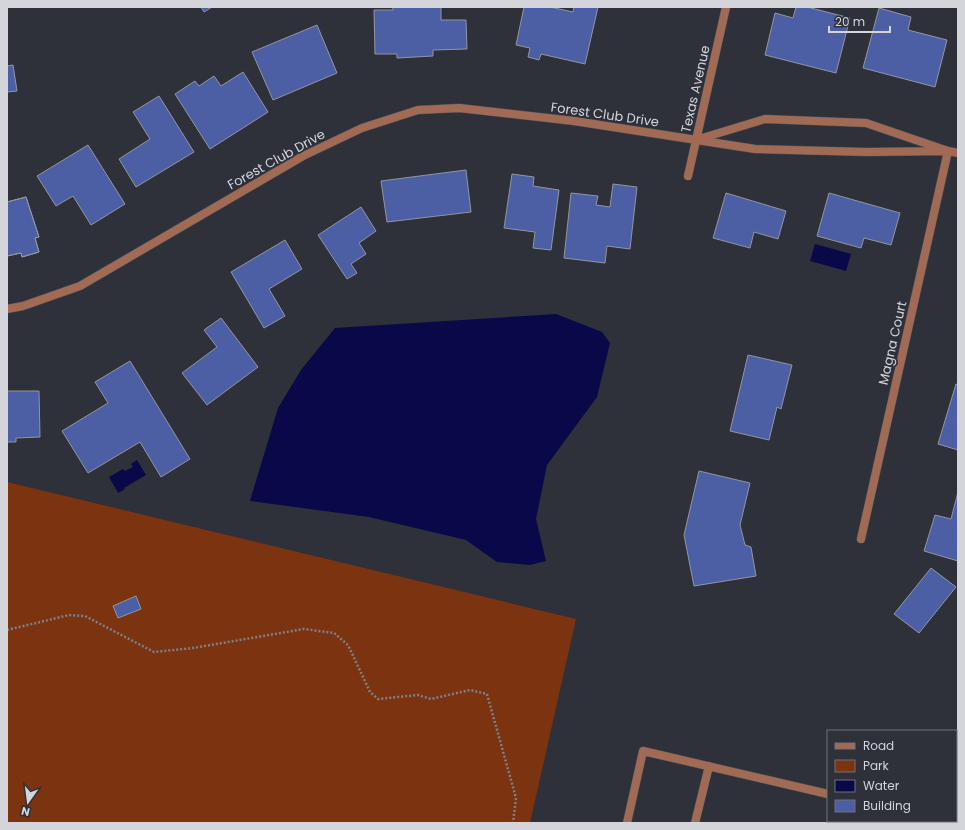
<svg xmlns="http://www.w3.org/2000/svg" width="965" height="830" viewBox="0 0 965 830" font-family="Poppins,sans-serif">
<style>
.green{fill:#7c3310}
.water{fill:#090848}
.building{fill:#4d5fa4;stroke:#9296a1}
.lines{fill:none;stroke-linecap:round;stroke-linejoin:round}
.service-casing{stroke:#4c4f57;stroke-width:9}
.minor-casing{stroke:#4c4f57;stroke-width:9}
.path{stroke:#7e8188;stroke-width:2.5;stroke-dasharray:2 2;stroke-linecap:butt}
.service{stroke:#a16a55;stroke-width:8}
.minor{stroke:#a16a55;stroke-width:8}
.labels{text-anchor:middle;stroke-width:3.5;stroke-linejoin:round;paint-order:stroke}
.street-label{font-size:13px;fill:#d3d5db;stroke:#2e313a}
</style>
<rect width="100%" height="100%" fill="#2e313a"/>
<path class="green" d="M7,482L576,619L530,823H7Z"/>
<path class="water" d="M815,244L851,254L846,271L810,261Z
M556,314L602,332L610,343L597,397L547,465L536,519L546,561L530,565L497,562L466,540L369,517L250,501L278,408L301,370L335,328Z
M137,460L146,475L124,488L125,489L118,493L109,477L123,469L125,471L133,467L131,464Z"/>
<path class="building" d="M201,7H212L204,12Z
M393,7H441V20H466L467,49L433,50V56L397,58V54H375L374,10H393Z
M524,7H550L573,12L574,7H598L585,64L541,54L539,60L528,57L530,48L516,45Z
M796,7H807L850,18L836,73L765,55L775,13L793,18Z
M879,8L911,17L908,30L947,40L935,87L863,68Z
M317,25L337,73L273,100L252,52Z
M13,65L17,91L7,92V66Z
M243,72L268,112L210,149L175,94L195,81L199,86L214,76L221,86Z
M159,96L194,152L136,187L119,159L150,139L133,112Z
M88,145L125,204L91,225L73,196L56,206L37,176Z
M466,170L471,212L387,222L381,181Z
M512,174L534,177L533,186L559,190L551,250L533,248L535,232L504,228Z
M613,184L637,187L630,249L607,246L605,263L564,258L571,193L598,196L596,205L610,207Z
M726,193L786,211L778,239L754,232L750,248L713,238Z
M829,193L900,213L891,245L864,238L861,248L817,236Z
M26,197L39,237L35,238L39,252L22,257L21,253L7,256V202Z
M26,197L39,237L35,238L39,252L22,257L21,253L7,256V202Z
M361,207L376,231L359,243L366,254L351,264L357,273L347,279L318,235Z
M285,240L302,269L269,289L285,316L264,328L231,272Z
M221,318L258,367L207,405L182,373L217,347L204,330Z
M748,355L792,365L781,409L777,407L769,440L730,431Z
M130,361L190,459L161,477L140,442L88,473L62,431L108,403L95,382Z
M956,384L958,385V450L938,444Z
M7,391H39L40,437L16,438V442H7Z
M699,471L750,483L740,525L745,545L751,547L756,576L694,586L684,535Z
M958,492V561L924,551L935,515L951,519Z
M931,568L956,587L919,633L894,614Z
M136,596L141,609L118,618L113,606Z"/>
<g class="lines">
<defs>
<path id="service" d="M956,803L958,804
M627,823L643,751L828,794
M695,823L709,766"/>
<path id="minor" d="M699,139L765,119L866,123L948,151L958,153
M688,176L726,7
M7,309L23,306L80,286L303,156L362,128L418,110L459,108L574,121L755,149L867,152L948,151
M861,539L948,151"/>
</defs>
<use href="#service" class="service-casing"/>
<use href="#minor" class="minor-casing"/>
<path class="path" d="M7,630L69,615L85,616L154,652L193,648L304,629L334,633L348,645L370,692L378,699L418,695L431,699L470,690L487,694L516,798L513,823"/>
<use href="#service" class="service"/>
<use href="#minor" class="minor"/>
</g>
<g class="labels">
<g class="street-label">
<text transform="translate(695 89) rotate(-77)" y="5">Texas Avenue</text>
<text transform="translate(605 114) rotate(8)" y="5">Forest Club Drive</text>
<text transform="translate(276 159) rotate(-29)" y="5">Forest Club Drive</text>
<text transform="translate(892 343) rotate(-77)" y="5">Magna Court</text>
</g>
</g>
<rect width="965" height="830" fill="none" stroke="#d3d5db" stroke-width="16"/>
<rect x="827" y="730" width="130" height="92" fill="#2e313a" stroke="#70737a"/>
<rect x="835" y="743" width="20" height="6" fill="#a16a55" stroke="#70737a"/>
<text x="863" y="750" font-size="12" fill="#d3d5db">Road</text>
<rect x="835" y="760" width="20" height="12" fill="#7c3310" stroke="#70737a"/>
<text x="863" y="770" font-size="12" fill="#d3d5db">Park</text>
<rect x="835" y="780" width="20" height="12" fill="#090848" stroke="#70737a"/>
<text x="863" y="790" font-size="12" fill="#d3d5db">Water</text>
<rect x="835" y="800" width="20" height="12" fill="#4d5fa4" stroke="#70737a"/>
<text x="863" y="810" font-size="12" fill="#d3d5db">Building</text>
<g transform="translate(28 802) rotate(194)" stroke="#2e313a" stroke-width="3" paint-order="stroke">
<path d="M0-3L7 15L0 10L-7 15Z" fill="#d3d5db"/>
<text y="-6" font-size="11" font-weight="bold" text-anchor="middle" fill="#d3d5db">N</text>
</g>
<path d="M829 26v6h61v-6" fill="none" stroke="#d3d5db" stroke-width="2"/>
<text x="835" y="26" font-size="12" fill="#d3d5db" stroke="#2e313a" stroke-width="3" paint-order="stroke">20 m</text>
</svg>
